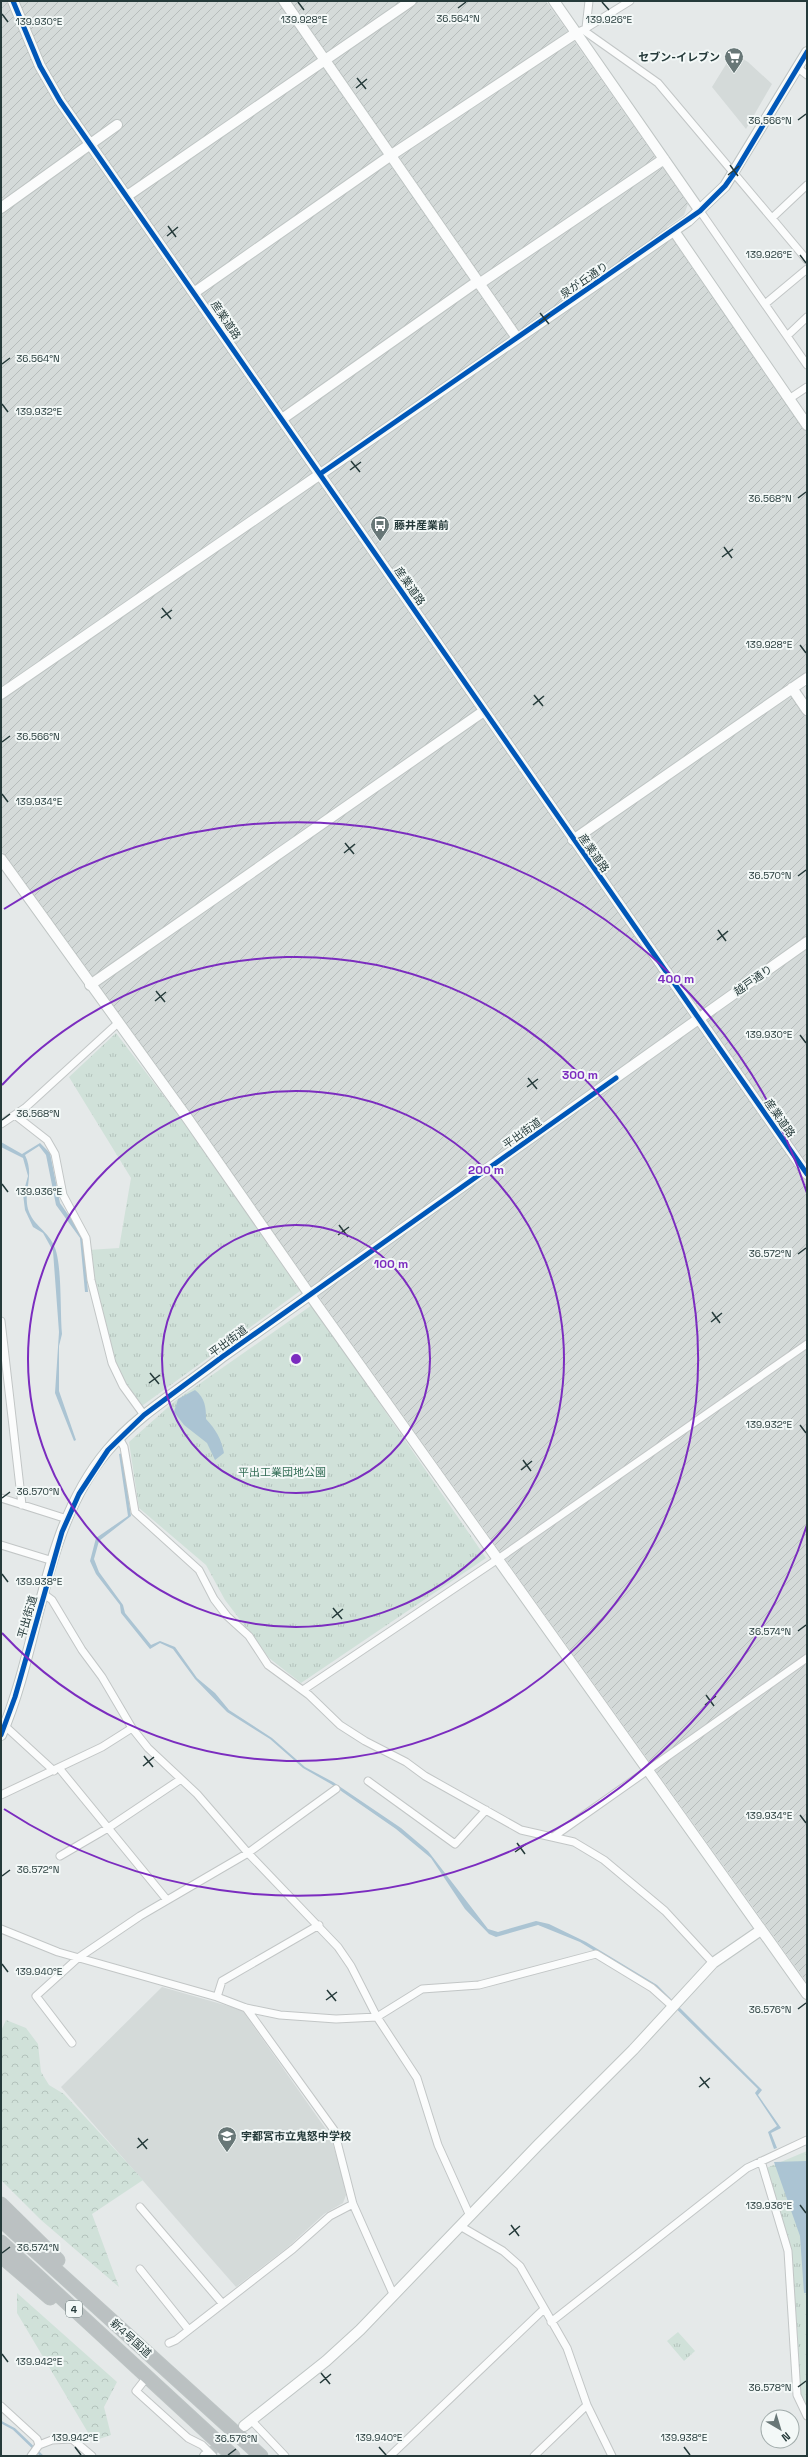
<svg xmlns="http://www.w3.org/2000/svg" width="808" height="2457" viewBox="0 0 808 2457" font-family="'Space Grotesk','Noto Sans JP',sans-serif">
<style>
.built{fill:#d4dad9}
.industrial{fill:url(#industrial-furrows)}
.grass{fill:url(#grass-tufts)}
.forest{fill:url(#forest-crowns)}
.water{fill:#abc4d3}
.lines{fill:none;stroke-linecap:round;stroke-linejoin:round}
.stream{stroke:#abc4d3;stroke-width:2.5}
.secondary-tunnel{stroke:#bfc6c6;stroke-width:10;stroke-dasharray:10 5;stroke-linecap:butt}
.street-casing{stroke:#c2c6c6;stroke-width:9}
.secondary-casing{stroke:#bfc5c4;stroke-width:12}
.highway-casing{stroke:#bdc4c4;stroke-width:15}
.street{stroke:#fbfcfc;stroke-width:7}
.secondary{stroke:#fbfcfc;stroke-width:10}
.highway{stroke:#bbc1c2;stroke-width:13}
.cycleway-casing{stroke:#f3f8f7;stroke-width:8}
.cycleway{stroke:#0057b8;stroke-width:5}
.ticks{fill:none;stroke:#253a3a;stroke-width:1.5}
.ring{fill:none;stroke:#7b2cbf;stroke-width:2}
.labels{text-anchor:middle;stroke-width:4;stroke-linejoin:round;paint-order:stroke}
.shield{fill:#f3f8f7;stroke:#637373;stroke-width:1}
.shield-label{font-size:10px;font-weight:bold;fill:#253a3a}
.poi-label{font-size:11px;font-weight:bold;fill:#253a3a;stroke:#f3f8f7;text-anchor:start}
.street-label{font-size:11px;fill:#253a3a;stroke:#f3f8f7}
.park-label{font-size:11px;fill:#346d57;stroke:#f3f8f7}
.ticks-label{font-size:10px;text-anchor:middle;fill:#253a3a;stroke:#f3f8f7;stroke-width:4;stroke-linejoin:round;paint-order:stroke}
.centre{fill:#7b2cbf;stroke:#f3f8f7;stroke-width:2}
.ring-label{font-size:12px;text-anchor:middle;font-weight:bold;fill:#7b2cbf;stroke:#f3f8f7;stroke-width:4;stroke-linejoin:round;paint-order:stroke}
</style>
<defs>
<pattern id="industrial-furrows" width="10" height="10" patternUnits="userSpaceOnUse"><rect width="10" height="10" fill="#d4dad9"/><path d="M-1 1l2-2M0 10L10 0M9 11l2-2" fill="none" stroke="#b6bcbb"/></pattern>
<pattern id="grass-tufts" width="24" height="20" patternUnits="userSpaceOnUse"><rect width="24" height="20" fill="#d0e1d9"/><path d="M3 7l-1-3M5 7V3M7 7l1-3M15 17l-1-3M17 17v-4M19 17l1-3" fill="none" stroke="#b2c2bb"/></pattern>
<pattern id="forest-crowns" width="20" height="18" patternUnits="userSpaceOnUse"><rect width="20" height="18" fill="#d0e1d9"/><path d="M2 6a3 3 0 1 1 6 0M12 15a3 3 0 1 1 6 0" fill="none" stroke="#b2c2bb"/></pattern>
</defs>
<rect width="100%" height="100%" fill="#e5e9e9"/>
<path class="built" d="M733,53L748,62L772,84L746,129L712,87Z
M162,1987L242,2010L330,2135L341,2171L346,2195L343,2203L324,2214L288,2247L236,2287L61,2087Z"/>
<path class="industrial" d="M1,1H546L688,204L684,215L667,227L807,432V671L785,686L807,718V1983L1,850Z"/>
<path class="grass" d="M116,1033L179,1116L300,1291L139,1408L123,1386L109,1352L88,1250L119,1248L131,1178L69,1077Z
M312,1305L486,1558L301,1683L269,1658L225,1600L206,1565L139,1508L129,1442L175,1401Z
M807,2151V2412L797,2392L788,2251L764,2169Z
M678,2332L695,2351L684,2361L667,2341Z"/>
<path class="forest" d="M6,2020L26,2028L38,2044L41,2072L49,2085L64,2094L143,2180L92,2214L119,2287L41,2220L1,2180V2031Z
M17,2293L117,2382L104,2407L111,2435L93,2441L17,2313Z"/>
<path class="water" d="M1,1142L22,1154L40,1143L50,1153L60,1203L83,1236L88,1292H85L80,1238L56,1205L46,1155L39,1146L25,1155C35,1176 23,1189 28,1209C33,1226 49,1231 55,1248C62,1266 60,1312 62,1334L59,1346V1391L76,1440L74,1441L55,1393L59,1332L53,1251L43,1233L33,1227L25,1210L23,1194L28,1176L23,1158L1,1147Z
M195,1390C205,1398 206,1407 206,1419C216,1430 221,1438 224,1453L215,1460L207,1443L184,1425L174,1412L178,1399Z
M122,1453L131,1516L99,1541L94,1559L99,1572L123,1605L125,1613L151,1645L160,1641L175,1647L197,1678L215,1693L229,1710L272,1738L305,1767L333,1782L401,1828L428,1851L488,1929L498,1932L536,1921L549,1924L586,1942L657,1985L762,2090L758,2095L781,2128L771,2133L777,2148L774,2149L768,2132L777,2126L755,2093L758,2089L654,1987L580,1942L538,1925L496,1937L489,1934L465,1909L431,1858L396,1829L331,1784L303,1768L270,1739L227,1712L195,1679L173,1649L160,1643L150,1649L121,1613L120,1605L96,1574L90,1561L96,1538L128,1516L119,1454Z
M807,2161V2293H804L800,2236L774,2162Z"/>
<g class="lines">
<path class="stream" d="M1,2422L14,2429L42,2456"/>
<path class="secondary-tunnel" d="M207,2455L240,2429"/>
<defs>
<path id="street" d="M586,28L589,1
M583,30L630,1
M576,33L583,30L658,83L807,260
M798,68L807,75
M700,211L807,365
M772,218L807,185
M765,304L807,269
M787,336L807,317
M789,399L807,387
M15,1115L47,1140L55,1154L63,1195L86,1238L91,1280L112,1363L123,1386L144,1415
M1,1124L25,1108L118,1023
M1,1321L22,1505
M119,1438L124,1447L135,1512L199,1570L214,1599L227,1616L249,1636L268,1665L309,1695L340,1725L365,1741L406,1762L425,1776L521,1830L574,1842L604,1860L665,1911L713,1963
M1,1498L67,1519
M1,1545L53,1561
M44,1594L52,1600L82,1650L102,1677L132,1728L148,1748L197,1794L248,1853L338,1947L351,1966L377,2017L417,2078L438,2145L470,2216
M303,1690L498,1559L807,1344
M5,1726L54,1771
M59,1768L167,1900
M368,1781L455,1844L486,1810
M1,1795L102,1747L132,1728
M553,1837L807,1658
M60,1856L108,1828L181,1779
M1,1929L58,1952L217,1997L246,2008L280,2015L336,2019L377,2017L422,1989L479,1985L596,1954L652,1988L672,2006
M217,1997L222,1981L319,1925
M246,2008L334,2130L353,2204L394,2296
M72,2043L36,1996L78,1958L140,1916L248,1853L336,1789
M761,2161L788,2251L797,2395L807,2416
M140,2207L222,2303
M460,2226L503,2251L520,2266L567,2348L587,2405L534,2456
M140,2269L188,2329
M551,2322L747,2168L807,2140
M169,2343L176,2340L293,2249L330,2216L353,2204
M147,2377L136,2391L188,2438L202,2445L213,2456
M587,2405L612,2456
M1,2406L37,2439L39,2445L31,2456
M251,2420L285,2456
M39,2445L52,2440L72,2439L92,2456
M390,2456L544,2309"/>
<path id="secondary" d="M13,1L40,66L60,101L807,1174
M284,1L517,338
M554,1L700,211
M127,196L411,1
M1,208L117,125
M674,231L807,425
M479,284L664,159
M195,292L390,156L576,33
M282,419L478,281
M792,688L807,710
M1,694L688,221L725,186L807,52
M573,840L807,678
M1,859L188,1119L310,1295L807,1994
M90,985L484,711
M1,1735C41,1643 41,1530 107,1451C139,1413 184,1388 222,1357L807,942
M244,2426L326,2361L360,2330L538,2145L633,2050L713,1963L761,1930
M205,2456L207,2455"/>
<path id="highway" d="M1,2204L58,2260
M1,2220L261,2456
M1,2242L233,2456
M1,2256L50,2298"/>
</defs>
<use href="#street" class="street-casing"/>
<use href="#secondary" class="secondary-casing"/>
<use href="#highway" class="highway-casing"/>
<use href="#street" class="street"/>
<use href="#secondary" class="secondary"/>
<use href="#highway" class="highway"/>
<defs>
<path id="cycleway" d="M13,1L40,66L60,101L807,1174
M320,474L700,211L725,186L735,172L807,52
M1,1735L15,1697L62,1532L79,1494L108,1450L144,1415L222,1357L616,1078"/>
</defs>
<use href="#cycleway" class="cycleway-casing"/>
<use href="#cycleway" class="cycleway"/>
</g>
<path class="ticks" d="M298,2L304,10M602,2L609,10M458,8L466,2M2,14L8,22M357,78L366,89M356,88L367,79M798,120L806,114M730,165L738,176M728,175L739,166M168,226L176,237M167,236L178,227M800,255L806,263M540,313L549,324M539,323L550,314M2,364L10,358M2,404L8,412M351,461L360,472M350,470L361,462M798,498L806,492M724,547L732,558M722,557L733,549M162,608L171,619M161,618L172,610M800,645L806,653M534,695L543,706M533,705L544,696M2,742L10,736M2,794L8,802M345,843L354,854M344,853L355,844M798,876L806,870M718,930L726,941M717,940L728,931M156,991L165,1002M155,1001L166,992M800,1035L806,1043M528,1078L537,1089M527,1087L538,1079M2,1120L10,1114M2,1184L8,1192M339,1225L348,1237M338,1235L349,1227M798,1254L806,1248M712,1312L720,1323M711,1322L722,1313M150,1373L159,1384M149,1383L160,1375M800,1425L806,1433M523,1460L531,1471M521,1470L532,1461M2,1498L10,1492M2,1574L8,1582M333,1608L342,1619M332,1618L343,1609M798,1631L806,1625M706,1695L714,1706M705,1705L716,1696M144,1756L153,1767M143,1766L154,1757M800,1815L806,1823M517,1843L525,1854M515,1852L526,1844M2,1876L10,1870M2,1964L8,1972M327,1990L336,2001M326,2000L337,1992M798,2009L806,2003M700,2077L709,2088M699,2087L710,2078M138,2138L147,2149M137,2148L148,2139M800,2205L806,2213M511,2225L519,2236M509,2235L520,2226M2,2253L10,2247M2,2354L8,2362M321,2373L330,2384M320,2383L331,2374M798,2387L806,2381M75,2447L81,2455M379,2447L386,2455M684,2447L690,2455M228,2455L236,2449"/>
<g class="ring">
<circle cx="296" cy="1359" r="134"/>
<circle cx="296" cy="1359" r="268"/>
<path d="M2 1085A402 402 0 1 1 2 1633"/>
<path d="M807 1525A537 537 0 0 1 4 1809M4 909A537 537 0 0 1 807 1193"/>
</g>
<defs>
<symbol id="supermarket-pin" viewBox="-11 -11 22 30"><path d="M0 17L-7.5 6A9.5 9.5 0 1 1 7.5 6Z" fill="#687777" stroke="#f3f8f7"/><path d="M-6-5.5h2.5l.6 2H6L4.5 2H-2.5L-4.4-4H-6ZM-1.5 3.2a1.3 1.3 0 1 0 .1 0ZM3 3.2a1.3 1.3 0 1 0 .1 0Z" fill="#fff"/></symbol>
<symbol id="bus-pin" viewBox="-11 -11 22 30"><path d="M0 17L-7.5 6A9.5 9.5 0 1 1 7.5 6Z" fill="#687777" stroke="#f3f8f7"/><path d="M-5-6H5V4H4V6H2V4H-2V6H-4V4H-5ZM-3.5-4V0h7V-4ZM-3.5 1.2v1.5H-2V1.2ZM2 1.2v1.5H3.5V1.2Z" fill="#fff"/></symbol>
<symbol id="school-pin" viewBox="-11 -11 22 30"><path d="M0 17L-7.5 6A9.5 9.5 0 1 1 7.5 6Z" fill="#687777" stroke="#f3f8f7"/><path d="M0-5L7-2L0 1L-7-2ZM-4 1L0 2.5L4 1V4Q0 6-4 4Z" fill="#fff"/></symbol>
</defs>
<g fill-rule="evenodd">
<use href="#supermarket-pin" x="723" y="46" width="22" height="30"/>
<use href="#bus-pin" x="369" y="514" width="22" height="30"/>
<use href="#school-pin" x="216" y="2125" width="22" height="30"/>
</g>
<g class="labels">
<rect class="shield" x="66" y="2301" width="16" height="16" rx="3"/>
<g class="shield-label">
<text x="74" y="2313">4</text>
</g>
<g class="poi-label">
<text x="720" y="61" text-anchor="end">セブン-イレブン</text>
<text x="394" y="529">藤井産業前</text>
<text x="241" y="2140">宇都宮市立鬼怒中学校</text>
</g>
<g class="street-label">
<text transform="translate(584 280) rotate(-34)" y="4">泉が丘通り</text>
<text transform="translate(226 320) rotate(56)" y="4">産業道路</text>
<text transform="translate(410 586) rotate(55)" y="4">産業道路</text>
<text transform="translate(594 853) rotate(55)" y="4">産業道路</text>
<text transform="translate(753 980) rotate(-35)" y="4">越戸通り</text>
<text transform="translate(780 1118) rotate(55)" y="4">産業道路</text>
<text transform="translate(522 1133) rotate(-35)" y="4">平出街道</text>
<text transform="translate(228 1341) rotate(-36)" y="4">平出街道</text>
<text transform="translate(27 1617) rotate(-74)" y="4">平出街道</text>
<text transform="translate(131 2338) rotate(42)" y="4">新4号国道</text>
</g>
<g class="park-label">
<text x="282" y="1476">平出工業団地公園</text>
</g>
</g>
<g class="ticks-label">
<text x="458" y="22">36.564°N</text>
<text x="304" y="23">139.928°E</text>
<text x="609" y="23">139.926°E</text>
<text x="39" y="25">139.930°E</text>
<text x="770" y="124">36.566°N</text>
<text x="769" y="258">139.926°E</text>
<text x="38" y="362">36.564°N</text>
<text x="39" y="415">139.932°E</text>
<text x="770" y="502">36.568°N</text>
<text x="769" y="648">139.928°E</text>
<text x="38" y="740">36.566°N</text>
<text x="39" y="805">139.934°E</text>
<text x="770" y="879">36.570°N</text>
<text x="769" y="1038">139.930°E</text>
<text x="38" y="1117">36.568°N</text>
<text x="39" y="1195">139.936°E</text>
<text x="770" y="1257">36.572°N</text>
<text x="769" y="1428">139.932°E</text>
<text x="38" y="1495">36.570°N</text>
<text x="39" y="1585">139.938°E</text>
<text x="770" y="1635">36.574°N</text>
<text x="769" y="1819">139.934°E</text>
<text x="38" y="1873">36.572°N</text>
<text x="39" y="1975">139.940°E</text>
<text x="770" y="2013">36.576°N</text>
<text x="769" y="2209">139.936°E</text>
<text x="38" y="2251">36.574°N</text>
<text x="39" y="2365">139.942°E</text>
<text x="770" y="2391">36.578°N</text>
<text x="75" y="2441">139.942°E</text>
<text x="379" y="2441">139.940°E</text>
<text x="684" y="2441">139.938°E</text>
<text x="236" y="2442">36.576°N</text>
</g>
<circle cx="296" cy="1359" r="6" class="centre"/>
<g class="ring-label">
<text x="676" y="983">400 m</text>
<text x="580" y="1079">300 m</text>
<text x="486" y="1174">200 m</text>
<text x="391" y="1268">100 m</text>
</g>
<rect width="808" height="2457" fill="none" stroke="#253a3a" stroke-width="4"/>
<g transform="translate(780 2429) rotate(142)"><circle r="19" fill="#f3f8f7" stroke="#a1acab"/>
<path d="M0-3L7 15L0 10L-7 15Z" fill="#687777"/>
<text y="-6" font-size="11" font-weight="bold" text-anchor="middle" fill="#253a3a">N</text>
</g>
</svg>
